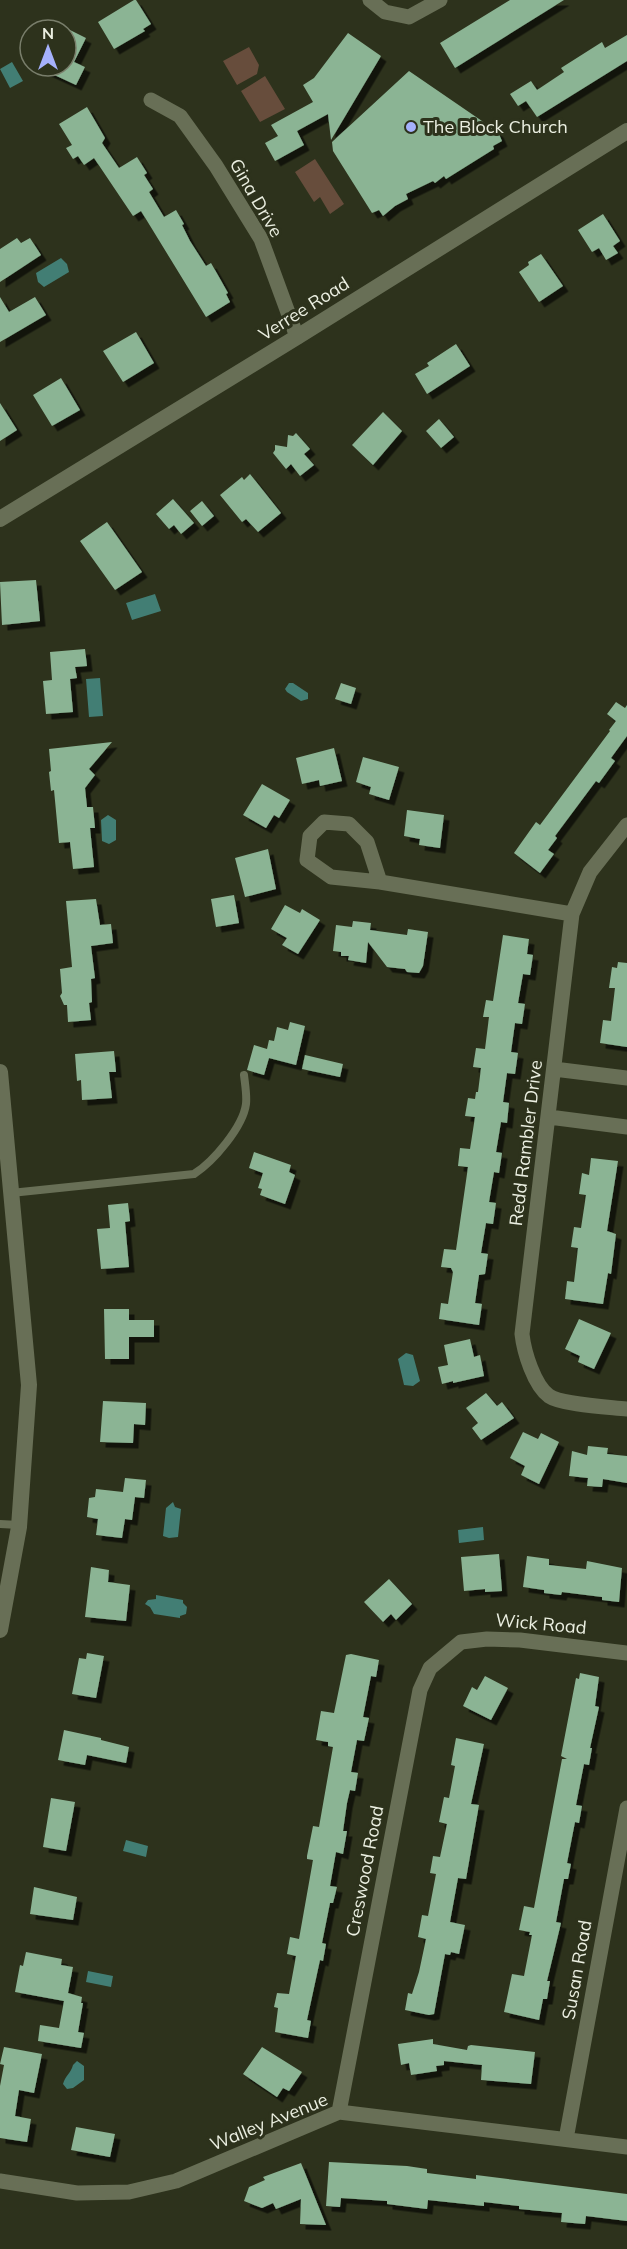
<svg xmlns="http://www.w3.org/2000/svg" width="627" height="2249" viewBox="0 0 627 2249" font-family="Mulish,sans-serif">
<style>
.green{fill:#674d3c}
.water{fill:#427e74}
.building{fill:#8bb494;filter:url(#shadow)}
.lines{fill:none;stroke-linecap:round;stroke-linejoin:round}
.service{stroke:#686f56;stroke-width:8}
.minor{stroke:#686f56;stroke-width:15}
.secondary{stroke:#686f56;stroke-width:16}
.poi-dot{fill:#a5b1fc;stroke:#2d321c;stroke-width:2}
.labels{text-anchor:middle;stroke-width:6;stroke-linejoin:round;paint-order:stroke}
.poi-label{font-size:18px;fill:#ebefe1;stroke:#2d321c;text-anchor:start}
.street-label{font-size:18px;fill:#ebefe1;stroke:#2d321c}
</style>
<defs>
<filter id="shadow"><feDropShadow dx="5.5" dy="5.5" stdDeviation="0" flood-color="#0009"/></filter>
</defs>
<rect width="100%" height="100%" fill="#2d321c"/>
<path class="green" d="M249,47L259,65L257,74L237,85L223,61Z
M265,76L285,109L260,122L241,91Z
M315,159L344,204L330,214L320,197L314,202L295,172Z"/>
<path class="water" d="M12,62L23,81L10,88L0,69Z
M61,258L67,264L69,272L44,287L38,282L36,273Z
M155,594L161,611L132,620L126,603Z
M100,678L103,716L89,717L86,679Z
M289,683H293L308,693V699L301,701L287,692L285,689Z
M108,815L116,820V840L109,844L102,841L101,820Z
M406,1353L413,1355L420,1381L413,1386L404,1385L398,1359Z
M173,1502L175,1507L181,1509L178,1537L169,1538L163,1536L166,1508Z
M483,1527L484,1540L459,1543L458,1530Z
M156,1595L183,1600V1603L187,1607L186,1614L180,1616V1618L154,1614L150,1607L145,1604L148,1600L156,1599Z
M126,1840L148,1846L146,1857L123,1851Z
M88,1971L113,1976L111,1987L86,1982Z
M77,2061L84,2066V2080L73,2088L67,2089L63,2084C65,2076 71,2073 73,2065Z"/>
<path class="building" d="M134,0H136L151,24L143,29L145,31L114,49L98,22Z
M510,0H564L455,68L440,43Z
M66,28L86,38L74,62L85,67L76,85L35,66H66Z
M348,33L381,56L331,140L328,114L297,131L304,145L275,161L265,143L278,136L271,125L313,102L303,85L314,78Z
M627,35V61L537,117L526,101L518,106L510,94L531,81L537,90L564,72L561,68L602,42L605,48Z
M409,71L498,132L502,141L493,146L494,149L446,179L444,176L435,183L433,181L406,194L408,199L395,206L383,216L379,210L372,213L333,151L332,142Z
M87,107L105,138L102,143L119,168L137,157L147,173L144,175L153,189L149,192L164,217L176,210L184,224L182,225L190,241L206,266L211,263L219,277L228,293L226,294L230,302L206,317L141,211L133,216L94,158L84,165L78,156L73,159L66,148L72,145L59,124Z
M603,214L620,241L613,246L618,253L606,260L599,248L592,252L578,230Z
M17,238L21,243L30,238L41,255L0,282V249Z
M541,254L563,286L539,302L519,272L529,265L528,262Z
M0,297L9,312L35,297L46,315L0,342Z
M136,332L154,363L123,382L103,351Z
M456,344L470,366L427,394L415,374L429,366L427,363Z
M61,378L80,410L52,426L33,395Z
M0,403L17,430L0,441Z
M383,412L402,431L373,465L352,445Z
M439,419L454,437L441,448L426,431Z
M296,433L310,449L304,454L314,465L300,476L291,464L286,469L273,453L275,450V445L287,447L288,435L293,436Z
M250,474L281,513L258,532L246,519L242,522L220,495L242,477L244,480Z
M173,499L194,523L181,534L174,525L169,529L156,514Z
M202,501L214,516L202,526L190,511Z
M107,522L142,572L115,590L80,541Z
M36,580L40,621L2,625L0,582Z
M85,649L87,666L75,667L77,678L70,679L73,712L46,714L43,681L52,680L50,652Z
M341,683L356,688L351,704L335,699Z
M616,702L625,708L627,705V736L611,758L615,761L599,783L596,781L555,836L557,838L548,850L554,854L540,873L514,853L536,822L540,825L610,731L609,730L616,721L607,714Z
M112,742L89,769L95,775L85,788L87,807H93L95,828H90L94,867L73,869L70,842L59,843L54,790L51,791L49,772L51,771L49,749Z
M334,748L342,781L320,786L319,780L302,784L296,758Z
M363,757L399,767L389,800L369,794L371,787L356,782Z
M262,784L290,800L279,818L274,815L266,828L243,815Z
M407,810L444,815L440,848L419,845L420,839L404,836Z
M268,849L276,889L245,897L235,858Z
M234,895L239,923L216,927L211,899Z
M96,899L100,925L111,924L113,943L91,946L95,978L91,979L92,1002L89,1003L91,1020L68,1022L67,1005H64L60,996L62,993L60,969L72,967L66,901Z
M285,905L300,913L302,909L320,920L298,954L282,945L287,938L271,929Z
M353,921L371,923L370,930L407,935L408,929L428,932L423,966L419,973L407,972L405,969L387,967L368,942L366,963L348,960L349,956H341V952L333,951L336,925L352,927Z
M503,935L529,939L527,954L533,955L530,975L523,974L518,1003L525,1004L522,1024L515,1023L511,1052L518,1053L515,1074L507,1073L503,1102L509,1103L507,1123L501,1122L496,1152L502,1153L499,1173L494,1172L489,1202L496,1203L493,1224L486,1223L481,1253L488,1254L485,1274L479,1275L475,1303L482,1304L479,1325L439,1319L441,1303L448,1304L453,1272L451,1268L441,1267L444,1249L456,1250L468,1167L458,1166L460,1148L470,1149L475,1117L465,1116L468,1098L475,1099L476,1092H478L481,1068L473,1067L476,1048L485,1049L489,1017H483L486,1000L493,1001Z
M618,962L627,963V1047L600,1043L603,1020L611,1021L615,988H609L612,967L617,968Z
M290,1022L305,1026L296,1065L269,1058L264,1075L247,1070L254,1045L267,1049L269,1040L274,1041L277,1027L288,1030Z
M114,1051L116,1072H109L112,1098L82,1100L81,1080L77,1081L75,1054Z
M305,1055L343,1064L340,1077L302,1069Z
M254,1152L291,1165L289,1172L295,1175L285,1204L260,1195L262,1189L258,1188L263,1173L249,1168Z
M591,1158L618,1161L607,1231L616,1234L611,1274L608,1273L603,1304L565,1299L567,1281L574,1282L578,1248L571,1247L574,1227L581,1228L586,1195L579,1194L582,1173L589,1175Z
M128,1203L130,1221L125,1222L129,1267L101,1269L97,1229L110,1228L108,1205Z
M104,1309H129V1320H154V1337H129V1359H105Z
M579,1319L611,1333L594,1369L578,1362L580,1356L565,1349Z
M470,1339L474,1357L480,1355L484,1376L453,1383V1381L442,1384L438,1367L448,1365L444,1345Z
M486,1393L497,1406L502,1402L514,1418L481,1440L472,1428L478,1423L466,1408Z
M103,1401L146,1403L145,1425L134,1424L133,1443L100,1442Z
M523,1432L538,1439L541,1433L559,1442L539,1484L521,1475L525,1466L510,1458Z
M588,1446L608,1448L607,1454L627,1456V1483L603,1479L602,1487L587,1486L588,1478L569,1476L572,1451L587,1455Z
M125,1478L146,1480L144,1498L135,1497L132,1520L125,1519L122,1538L96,1535L98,1519L87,1517L89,1498L95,1497L96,1489L123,1492Z
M499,1554L502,1591L485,1592V1589L464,1591L461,1557Z
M527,1556L549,1559V1565L586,1569L587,1561L622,1568L619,1602L602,1600V1597L562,1592L561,1595L544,1593V1590L523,1587Z
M91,1567L109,1570L108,1582L130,1585L126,1621L85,1617Z
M389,1579L412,1604L396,1620L391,1614L383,1622L364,1602Z
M87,1653L104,1656L96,1698L72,1694L79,1658L86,1659Z
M351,1654L379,1660L376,1677L371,1676L363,1717L369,1718L364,1741L357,1740L351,1772L358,1773L355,1791L350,1790L347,1803L343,1831H347L343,1854L336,1852L330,1886L337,1887L333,1903H330L322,1943L326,1944L323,1961L320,1960L307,2020L311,2021L308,2038L275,2032L278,2008L274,2007L277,1993L289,1994L296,1956L287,1954L290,1937L299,1939L313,1860L307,1859V1856L313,1826L319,1827L333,1747L328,1746V1742L316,1740L321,1711L334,1713L346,1655Z
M580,1673L599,1677L595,1706L599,1707L590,1748H592L589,1765L584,1764L576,1805L582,1806L579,1823L575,1822L567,1863L571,1864L568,1879H564L556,1922L561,1923L547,1981H550L547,1999H543L539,2020L504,2012L512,1974L524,1976L532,1935H529L530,1932L519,1930L524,1906L534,1908L562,1759H567L561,1756L576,1678L579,1679Z
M485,1676L508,1688L491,1720L463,1706L472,1687L477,1690Z
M64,1730L101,1738V1740L129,1747L126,1763L87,1755L85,1765L58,1760Z
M456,1738L484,1744L471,1804L479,1805L466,1879L458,1878L450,1922L465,1925L459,1954L451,1952L450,1955L445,1954L434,2014L429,2015L405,2010L408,1993L412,1994L419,1972L426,1939L418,1937L422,1915L428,1916L436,1874L430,1873L433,1856L440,1857L447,1824L439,1822L444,1797L449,1798L455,1766L451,1765Z
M51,1798L75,1802L66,1851L43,1847Z
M34,1887L77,1897L73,1920L30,1914Z
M26,1952L62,1959L61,1965L73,1967L68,1993L82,1997L81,2003H83L78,2032L84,2033L81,2048L38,2041L40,2025L59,2028L64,2001L15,1992L20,1965L23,1966Z
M433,2039V2044L467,2050L468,2046L471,2045L535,2052L531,2084L481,2080L482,2065L444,2061V2065L436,2066L437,2071L411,2075L409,2063L401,2065L398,2044Z
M4,2047L42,2054L34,2093L19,2090L15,2116L31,2119L27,2142L0,2138V2086L4,2065L0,2064Z
M262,2047L302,2072L289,2091L283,2088L277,2097L243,2074Z
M76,2127L115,2134L110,2157L71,2150Z
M329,2162L407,2166L427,2169V2173L476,2179V2175L500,2178L627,2194V2221L586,2216L585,2224L561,2222L562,2213L519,2209V2206L484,2202V2206L428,2200L427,2209L387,2204V2201L341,2198L340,2207L326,2206Z
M301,2163L326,2225L300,2224L301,2199L276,2209L273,2203L262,2208L244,2201L249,2187L265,2180L263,2177Z"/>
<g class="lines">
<path class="service" d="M11,1193L194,1174C213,1162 243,1127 246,1104C247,1095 245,1084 244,1075
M0,1524L19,1525"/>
<path class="minor" d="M370,0L385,12L409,17L440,0
M151,100L180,116L216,166L261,239L297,337
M627,825L590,872L572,914L522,1334C524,1352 534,1385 549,1396C562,1405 610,1407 627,1409
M380,882L367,842L349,824L324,822L310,836L307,860L331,877L380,882L572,914
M554,1069L627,1078
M549,1117L627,1127
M339,2112L420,1690L430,1668L461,1642L487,1639L520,1640L627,1653
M566,2139L627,1808
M0,2181L77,2193L129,2192L176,2181L339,2112L627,2147"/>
<path class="secondary" d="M0,519L297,337L627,131
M0,1072L29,1385L19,1527L0,1630"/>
</g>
<circle class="poi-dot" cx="411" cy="127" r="6"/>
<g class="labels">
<g class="poi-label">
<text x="423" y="133">The Block Church</text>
</g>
<g class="street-label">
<text transform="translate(256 198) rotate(60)" y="6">Gina Drive</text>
<text transform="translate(304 309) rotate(-32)" y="6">Verree Road</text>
<text transform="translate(526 1143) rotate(-83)" y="6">Redd Rambler Drive</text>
<text transform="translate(541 1624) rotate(5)" y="6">Wick Road</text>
<text transform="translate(365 1871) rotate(-79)" y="6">Creswood Road</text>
<text transform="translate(577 1970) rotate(-80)" y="6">Susan Road</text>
<text transform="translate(269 2122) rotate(-22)" y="6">Walley Avenue</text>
</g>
</g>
<g transform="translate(48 48)"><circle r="28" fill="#2d321c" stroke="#797e6b" stroke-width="1.5"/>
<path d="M0-4.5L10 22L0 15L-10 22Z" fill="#a5b1fc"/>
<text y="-9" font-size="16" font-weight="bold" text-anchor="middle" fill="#ebefe1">N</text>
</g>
</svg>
